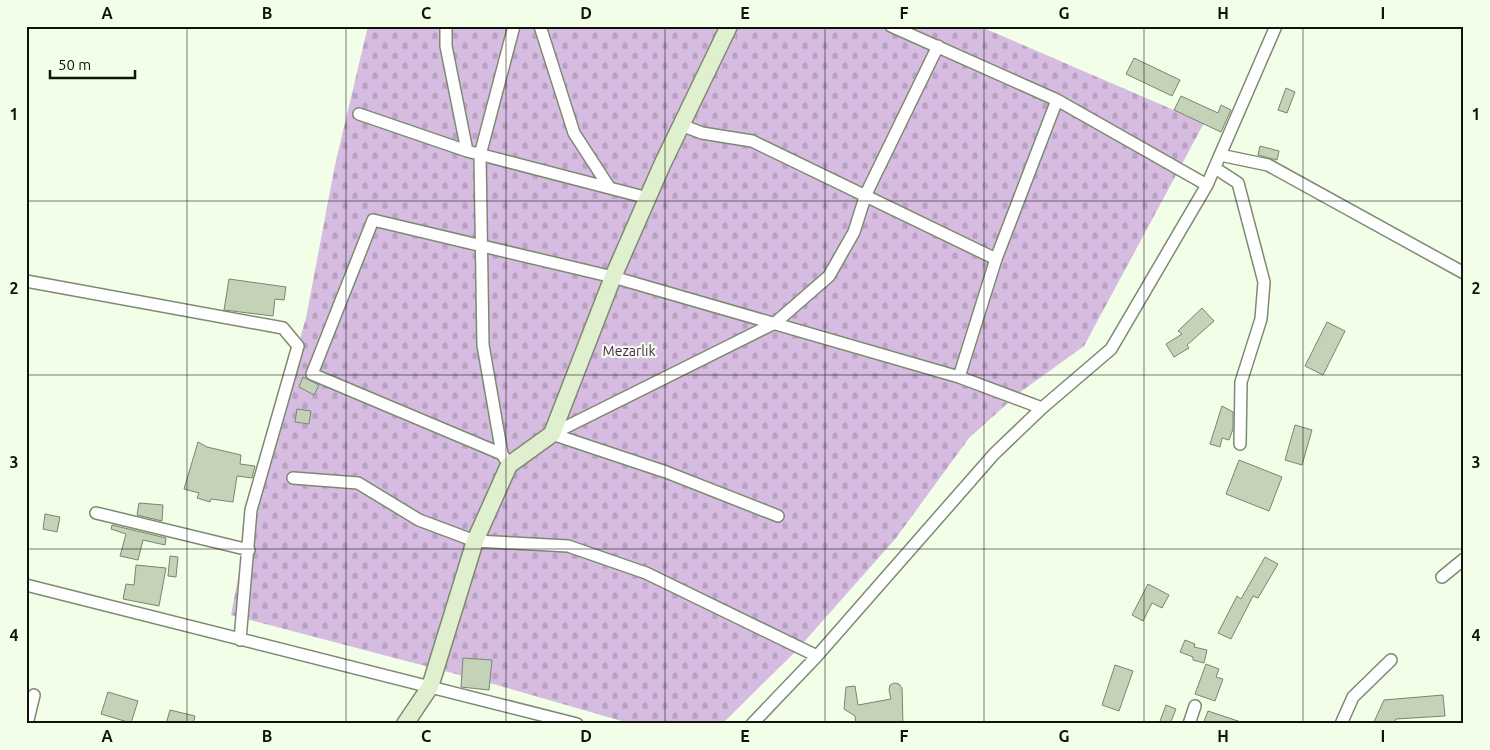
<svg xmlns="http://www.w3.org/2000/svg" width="1490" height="750" viewBox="0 0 1490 750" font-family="Ubuntu,sans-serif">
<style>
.cemetery{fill:url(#cemetery-stones)}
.building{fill:#c4d2b7;stroke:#79866d}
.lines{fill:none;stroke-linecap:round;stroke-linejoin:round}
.street-casing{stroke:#7d8a71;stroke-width:14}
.secondary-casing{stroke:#7d8a71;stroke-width:19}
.street{stroke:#fff;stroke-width:11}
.secondary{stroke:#e0f0ce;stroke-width:16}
.grid{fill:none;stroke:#0f140b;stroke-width:1;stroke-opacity:0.55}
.labels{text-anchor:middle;stroke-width:4.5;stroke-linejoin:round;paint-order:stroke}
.park-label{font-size:14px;fill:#4c1d5c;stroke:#f2fee8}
.neatline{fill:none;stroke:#0f140b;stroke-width:2}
.grid-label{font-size:16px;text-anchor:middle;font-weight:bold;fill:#0f140b}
</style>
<defs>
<pattern id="cemetery-stones" width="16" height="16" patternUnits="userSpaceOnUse" patternTransform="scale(1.25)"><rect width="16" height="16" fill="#d7bce2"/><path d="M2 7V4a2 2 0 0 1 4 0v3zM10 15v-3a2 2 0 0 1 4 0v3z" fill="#b7a1c1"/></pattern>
</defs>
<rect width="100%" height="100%" fill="#f2fee8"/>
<path class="cemetery" d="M368,26H979L1204,123L1084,346L1019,393L969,438L896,538L796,651L722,724H632L490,683L231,615L251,510L306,318L335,165Z"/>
<path class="building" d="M1134,58L1180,80L1172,96L1126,74Z
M1286,88L1295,92L1287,113L1278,110Z
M1181,96L1218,113L1221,105L1231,110L1221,132L1174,110Z
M1260,146L1279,151L1277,160L1258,155Z
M229,279L286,287L284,300L275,299L273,316L224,310Z
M1202,308L1214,321L1187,345L1189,348L1174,357L1166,344L1182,334L1178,331Z
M1327,322L1345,331L1323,375L1305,366Z
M303,377L319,385L314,395L299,387Z
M1222,406L1233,412V429L1229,440L1222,438L1220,447L1210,444Z
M297,409L311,411L309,424L295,422Z
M1295,425L1312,430L1302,465L1285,460Z
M198,442L207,447L241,455L240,464L255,466L252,478L237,476L233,502L211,499L210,502L197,498L199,493L184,489Z
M1239,460L1282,477L1269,511L1226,494Z
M139,503L163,505L162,521L137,515Z
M45,514L60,517L57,532L43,529Z
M112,525L166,538L165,545L143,540L138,560L120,556L126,534L111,529Z
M170,556L178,557L176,577L168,576Z
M1265,557L1278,564L1258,598L1253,596L1231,639L1218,633L1237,596L1241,599Z
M136,565L166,568L159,606L123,599L126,584L134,585Z
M1148,584L1169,595L1162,608L1152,603L1143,621L1132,615Z
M1185,640L1195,644L1194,647L1207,650L1204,663L1193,660V657L1180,652Z
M463,658L492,660L489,690L461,687Z
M1206,664L1219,669L1216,677L1223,679L1215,701L1195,694Z
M1115,665L1133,671L1119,711L1102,705Z
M894,683L899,684L902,688L903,724H856L855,716L844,709L846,687L855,686L858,705L891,699L889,690L890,685Z
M108,692L138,701L131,723L101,714Z
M1443,695L1445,716L1396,719L1393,724H1373L1384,700Z
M1166,705L1176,709L1170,724H1159Z
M170,710L195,716L193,724H166Z
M1208,711L1241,722V724H1203Z"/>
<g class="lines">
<defs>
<path id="street" d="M446,26V46L467,151
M540,26L574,133L609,187
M891,26L1057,100L1207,185
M359,114L467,151L648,198
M681,125L702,133L752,141L996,259
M1220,155L1268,165L1464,273
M1215,168L1238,183L1264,282L1261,319L1241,382L1240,444
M26,281L283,328L298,346L251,510L240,640
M959,377L996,259L1057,100
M552,434L775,323L829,276L854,232L866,194L938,46
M552,434L666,472L778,516
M502,454L483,345L480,155L514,26
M509,465L502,454L312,374L373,220L613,277L959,377L1042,408
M293,478L358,483L419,520L475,541L568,546L646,573L817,656
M96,513L249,550
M1442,577L1464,559
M26,585L577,724
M27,724L34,695
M752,724L817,656L994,454L1042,408L1111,349L1207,185L1276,26
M1189,724L1195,706
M1341,724L1353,697L1391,660"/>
<path id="secondary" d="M405,724L430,687L475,541L509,465L552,434L613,277L662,165L729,26"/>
</defs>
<use href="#street" class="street-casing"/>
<use href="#secondary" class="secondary-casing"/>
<use href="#street" class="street"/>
<use href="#secondary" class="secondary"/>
</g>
<path class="grid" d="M187,26V724M346,26V724M506,26V724M665,26V724M825,26V724M984,26V724M1144,26V724M1303,26V724M26,201H1464M26,375H1464M26,549H1464"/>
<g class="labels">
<g class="park-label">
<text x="629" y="356">Mezarlık</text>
</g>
</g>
<rect width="1490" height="750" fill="none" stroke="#f2fee8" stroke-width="55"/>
<path d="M50 70v8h85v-8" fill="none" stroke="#0f140b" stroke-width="2.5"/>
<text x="58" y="70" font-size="15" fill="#0f140b" stroke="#f2fee8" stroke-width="4" paint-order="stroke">50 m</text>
<rect x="28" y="28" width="1434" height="694" class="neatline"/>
<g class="grid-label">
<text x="107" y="19">A</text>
<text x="267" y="19">B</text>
<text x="426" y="19">C</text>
<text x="586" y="19">D</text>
<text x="745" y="19">E</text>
<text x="904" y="19">F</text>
<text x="1064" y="19">G</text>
<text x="1223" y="19">H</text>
<text x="1383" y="19">I</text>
<text x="14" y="120">1</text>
<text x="1476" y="120">1</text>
<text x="14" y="294">2</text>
<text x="1476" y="294">2</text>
<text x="14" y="468">3</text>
<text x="1476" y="468">3</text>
<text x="14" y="641">4</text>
<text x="1476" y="641">4</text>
<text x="107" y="742">A</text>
<text x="267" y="742">B</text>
<text x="426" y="742">C</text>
<text x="586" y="742">D</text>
<text x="745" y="742">E</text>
<text x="904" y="742">F</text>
<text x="1064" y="742">G</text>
<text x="1223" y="742">H</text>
<text x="1383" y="742">I</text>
</g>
</svg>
